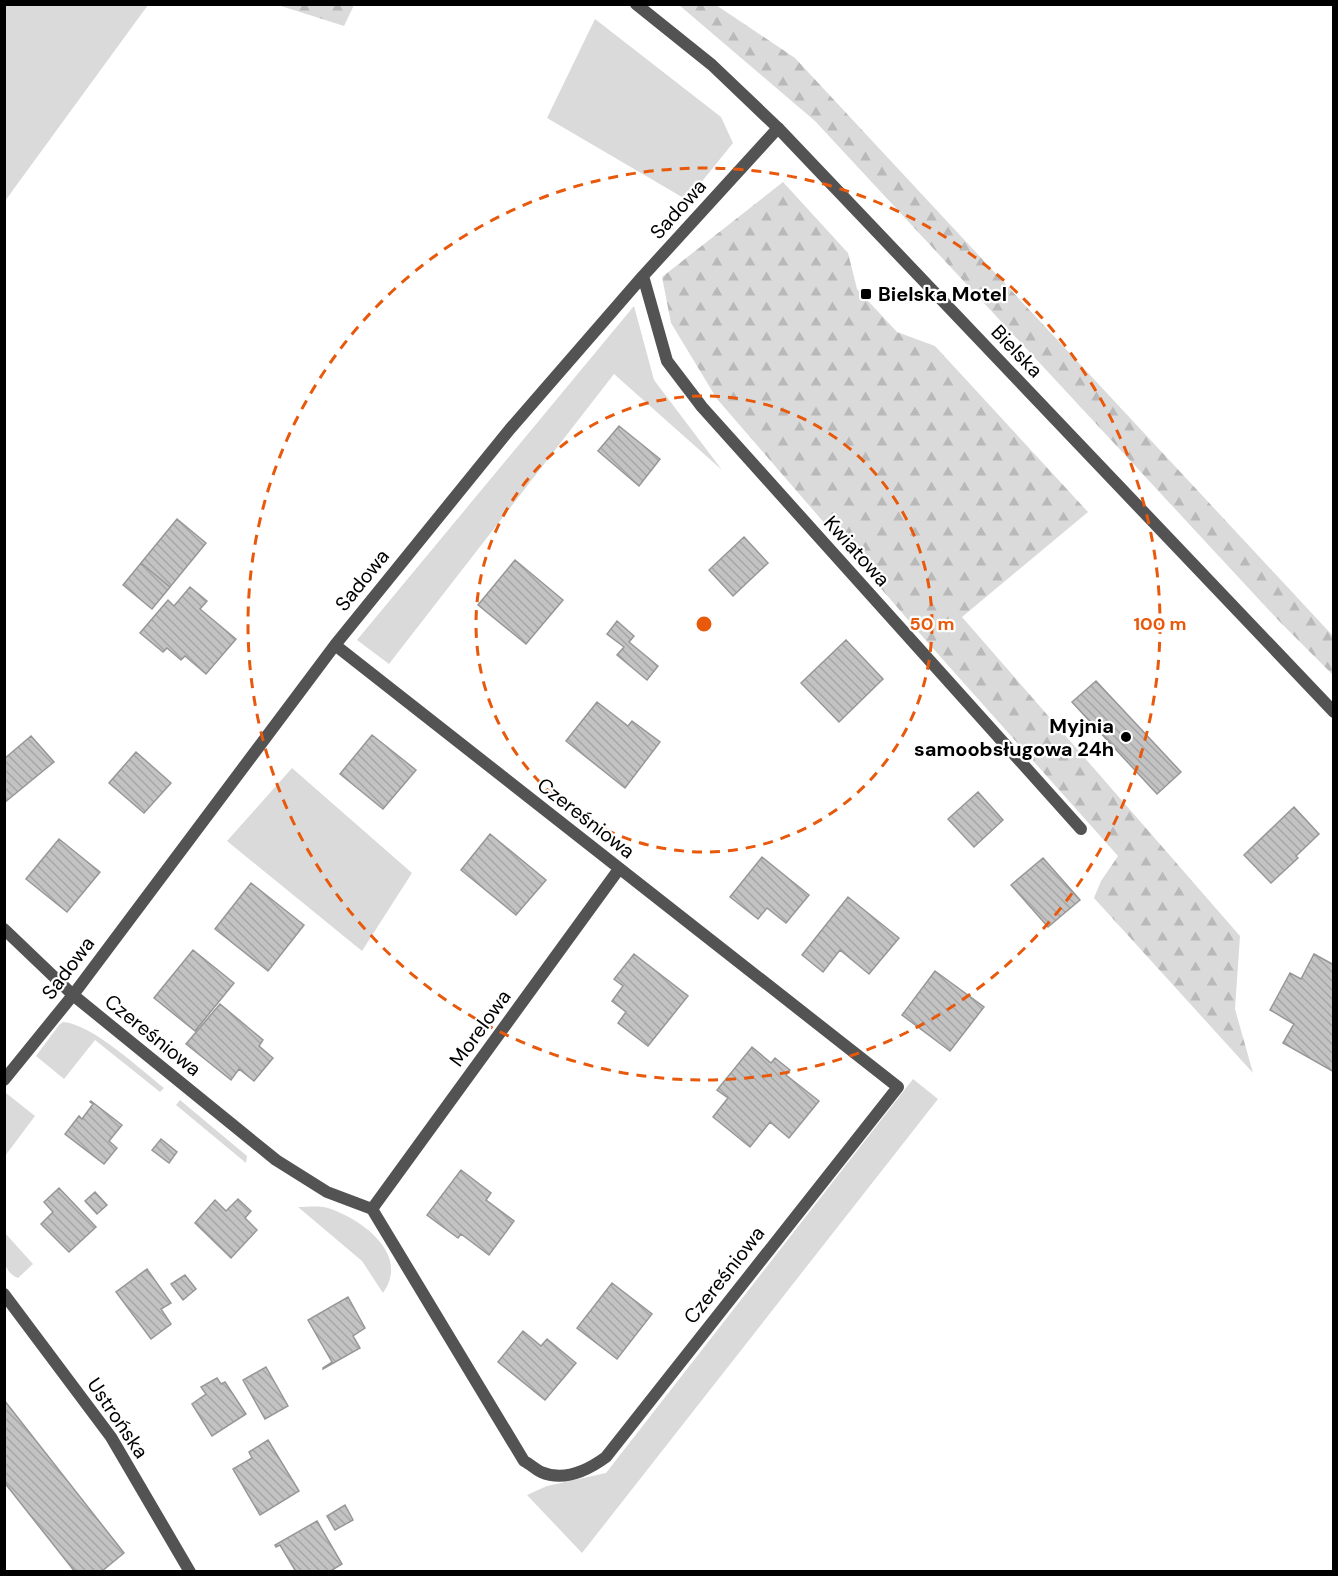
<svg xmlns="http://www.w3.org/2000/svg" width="1338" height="1576" viewBox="0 0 1338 1576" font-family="'DM Sans',sans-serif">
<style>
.grass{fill:#dadada}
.forest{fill:url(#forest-firs)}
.building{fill:url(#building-back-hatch);stroke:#979797;stroke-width:1.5}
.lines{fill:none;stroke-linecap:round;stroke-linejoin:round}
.minor{stroke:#535353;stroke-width:12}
.tertiary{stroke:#535353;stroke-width:12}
.ring{fill:none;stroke:#e8590c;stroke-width:3;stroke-dasharray:10 8}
.poi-dot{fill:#000;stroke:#fff;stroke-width:2}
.labels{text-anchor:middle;stroke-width:4.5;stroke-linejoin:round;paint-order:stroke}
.street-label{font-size:20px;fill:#000;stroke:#fff}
.poi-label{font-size:20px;font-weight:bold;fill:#000;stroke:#fff;text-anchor:start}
.centre{fill:#e8590c;stroke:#fff;stroke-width:3}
.ring-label{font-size:18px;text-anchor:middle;font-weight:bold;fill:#e8590c;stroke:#fff;stroke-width:4.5;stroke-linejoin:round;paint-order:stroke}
</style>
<defs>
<pattern id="forest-firs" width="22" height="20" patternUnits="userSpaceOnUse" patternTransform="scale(1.5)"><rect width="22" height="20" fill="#dadada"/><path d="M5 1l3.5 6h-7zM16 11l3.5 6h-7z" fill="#b9b9b9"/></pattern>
<pattern id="building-back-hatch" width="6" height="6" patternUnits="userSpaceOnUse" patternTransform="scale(1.5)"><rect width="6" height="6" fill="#c3c3c3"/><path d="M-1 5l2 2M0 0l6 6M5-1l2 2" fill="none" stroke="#a6a6a6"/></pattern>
</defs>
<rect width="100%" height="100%" fill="#fff"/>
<path class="grass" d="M5,4L148,5L5,201L4,5Z
M595,19L721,117L733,143L687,200L547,118Z
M634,306L654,380L722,470L614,374L389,664L357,640Z
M292,768L412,873L362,951L227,841Z
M63,1022C92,1024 140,1069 164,1088L160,1092L95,1040L64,1079L36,1056L59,1025Z
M913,1079L938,1099L582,1553L527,1495L547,1486L606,1473Z
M6,1093L35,1116L5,1156L4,1095Z
M180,1100L247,1156L246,1163L176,1105Z
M298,1207C308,1207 321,1205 331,1209C364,1221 410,1255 383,1293L362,1261Z
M5,1233L33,1264L18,1278C0,1271 4,1250 5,1233Z"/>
<path class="forest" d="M278,5H354L344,26Z
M679,5H716L795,58L1333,636V675L1280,622L815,121Z
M783,182L848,253L857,289L897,332L935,346L1088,512L962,617L1240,936L1235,1009L1253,1073L1094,898L1101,881L1118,856L929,644L717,399L671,323L662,277Z"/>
<path class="building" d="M619,426L660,459L639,486L598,451Z
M177,519L206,543L170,587L141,563Z
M744,537L768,563L733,596L709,570Z
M515,560L563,600L526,644L478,605Z
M141,563L170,587L152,609L123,585Z
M190,587L207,601L200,609L236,639L206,674L185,656L181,660L167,648L163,652L140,633L168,600L174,606Z
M617,621L634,636L629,642L658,666L647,680L617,655L624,647L607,634Z
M846,640L883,679L839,722L801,683Z
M1096,681L1181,772L1157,794L1072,702Z
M597,702L628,726L632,721L660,742L625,788L566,741Z
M372,735L416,770L383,809L340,774Z
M31,736L54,762L4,803V759Z
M136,752L171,783L144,813L109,783Z
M978,792L1003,820L974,847L948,819Z
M1294,807L1319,834L1296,856L1298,858L1271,883L1244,855Z
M490,834L546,880L516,915L461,870Z
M59,839L100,872L67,912L26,879Z
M762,857L809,895L786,923L767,908L758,919L730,897Z
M1043,858L1080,900L1048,927L1011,885Z
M251,883L304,925L268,971L215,929Z
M848,897L899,938L869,974L840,950L823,972L802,955Z
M193,950L234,983L195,1031L154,998Z
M634,954L688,996L648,1046L618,1023L626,1012L612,1001L623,986L614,979Z
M1314,954L1334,965V1072L1283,1043L1294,1024L1270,1010L1290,973L1301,979Z
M935,971L984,1007L950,1051L902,1015Z
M220,1004L263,1040L259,1046L273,1058L254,1081L239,1069L231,1080L186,1044Z
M752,1047L771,1063L775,1058L790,1070L786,1075L819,1101L789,1138L770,1122L750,1147L713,1117L728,1098L717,1090Z
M91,1101L122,1125L109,1141L117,1148L104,1164L65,1134L79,1116L82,1119L93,1104L90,1102Z
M161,1139L177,1152L169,1163L152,1150Z
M461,1170L491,1193L486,1200L514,1221L489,1255L461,1234L458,1238L427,1215Z
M59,1188L96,1227L69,1252L41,1224L53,1212L44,1202Z
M95,1192L107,1205L97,1214L85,1201Z
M238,1199L251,1211L245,1218L257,1230L231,1258L195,1223L215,1200L226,1211Z
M147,1269L171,1303L161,1309L171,1324L151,1339L116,1292Z
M185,1275L196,1289L183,1300L171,1284Z
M612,1283L652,1314L617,1359L577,1328Z
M348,1297L365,1328L353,1336L360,1348L323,1369V1368L332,1362L308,1320Z
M523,1331L541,1346L547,1339L576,1363L545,1400L498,1362Z
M266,1367L288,1406L265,1419L243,1380Z
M217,1378L221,1384L225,1382L246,1414L212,1436L192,1404L206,1394L201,1387Z
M4,1400L124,1553L101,1572H75L4,1482Z
M268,1440L299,1491L260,1515L233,1469L252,1458L249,1452Z
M345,1505L353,1520L335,1530L327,1516Z
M317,1521L342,1564L329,1572H293L295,1570L280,1545L276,1547L275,1545Z"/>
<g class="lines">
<path class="minor" d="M643,276L667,361L702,407L1081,829
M4,929L73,995L276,1160L327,1192L372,1209L524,1461C530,1464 535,1469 541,1472C564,1482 587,1471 606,1457L898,1087L335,645
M4,1080L73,995L335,645L510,429L643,276L778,128
M372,1209L619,869"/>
<path class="tertiary" d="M636,4L712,65L778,128L1334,712
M4,1294L111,1437L190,1572"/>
</g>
<g class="ring">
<circle cx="704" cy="624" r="228"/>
<circle cx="704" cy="624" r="456"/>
</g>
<g class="poi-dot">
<rect x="860" y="288" width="12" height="12" rx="3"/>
<circle cx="1126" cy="737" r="6"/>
</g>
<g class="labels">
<g class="street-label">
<text transform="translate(678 209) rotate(-48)" y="7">Sadowa</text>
<text transform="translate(1017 351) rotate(46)" y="7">Bielska</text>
<text transform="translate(857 551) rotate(48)" y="7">Kwiatowa</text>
<text transform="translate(362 580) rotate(-51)" y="7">Sadowa</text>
<text transform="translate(586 818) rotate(38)" y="7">Czereśniowa</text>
<text transform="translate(68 968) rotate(-53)" y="7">Sadowa</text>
<text transform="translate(480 1028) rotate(-54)" y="7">Morelowa</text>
<text transform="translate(153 1035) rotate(39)" y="7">Czereśniowa</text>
<text transform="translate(724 1275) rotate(-52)" y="7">Czereśniowa</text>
<text transform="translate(118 1418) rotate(56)" y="7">Ustrońska</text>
</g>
<g class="poi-label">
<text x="878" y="301">Bielska Motel</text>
<text x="1114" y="733" text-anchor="end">Myjnia<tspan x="1114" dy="23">samoobsługowa 24h</tspan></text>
</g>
</g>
<circle cx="704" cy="624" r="9" class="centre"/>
<g class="ring-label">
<text x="932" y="630">50 m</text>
<text x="1160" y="630">100 m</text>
</g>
<rect width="1338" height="1576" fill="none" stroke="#000000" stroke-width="12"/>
</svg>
